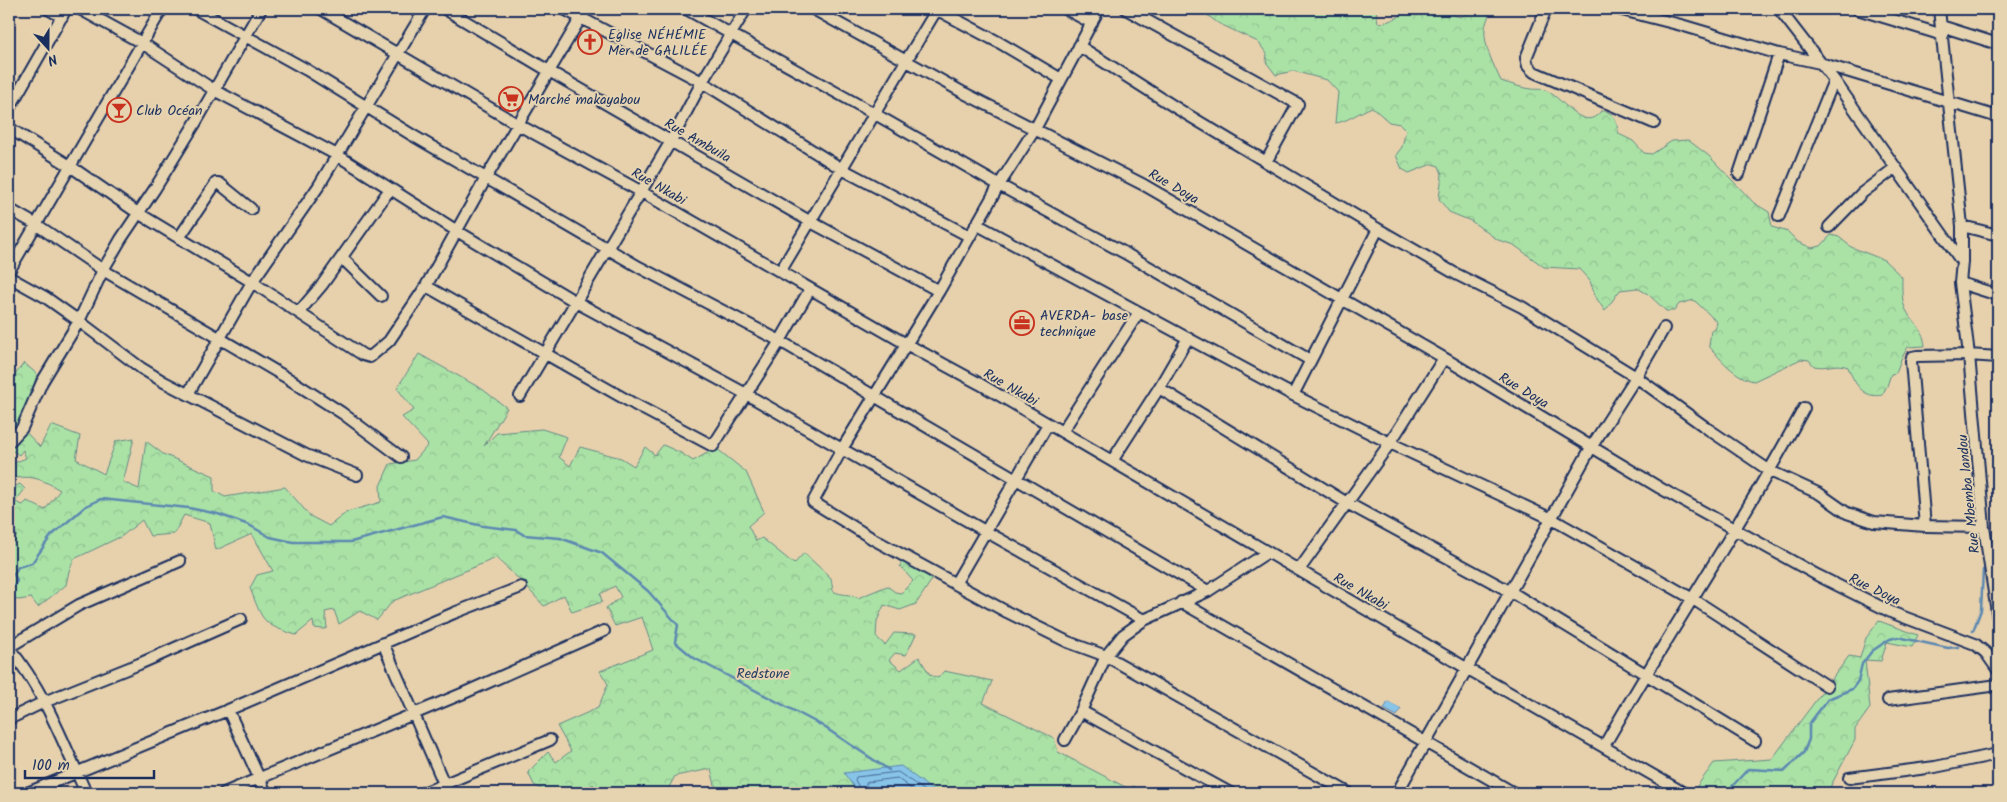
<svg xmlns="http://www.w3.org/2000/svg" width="2007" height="802" viewBox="0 0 2007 802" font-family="Kalam,sans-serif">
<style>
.forest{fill:url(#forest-crowns);stroke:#628882}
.water{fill:#88c4e8;stroke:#5c88b1}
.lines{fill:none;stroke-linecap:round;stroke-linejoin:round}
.shore{stroke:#476b95;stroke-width:1}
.stream{stroke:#5c88b1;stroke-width:2.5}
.minor-casing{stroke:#1b2f5e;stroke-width:14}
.minor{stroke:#e6d4b1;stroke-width:10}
.labels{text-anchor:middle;stroke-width:4;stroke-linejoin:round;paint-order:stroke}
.poi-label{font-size:14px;fill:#1b2f5e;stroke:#e6d4b1;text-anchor:start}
.street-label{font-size:14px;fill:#1b2f5e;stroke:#e6d4b1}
.park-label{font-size:14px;fill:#294165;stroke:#e6d4b1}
</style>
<defs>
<pattern id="forest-crowns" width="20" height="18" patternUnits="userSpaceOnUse" patternTransform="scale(1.25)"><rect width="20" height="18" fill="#aae2a6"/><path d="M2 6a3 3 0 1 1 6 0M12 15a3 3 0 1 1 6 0" fill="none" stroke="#92c291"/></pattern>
</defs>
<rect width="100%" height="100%" fill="#e7d1ad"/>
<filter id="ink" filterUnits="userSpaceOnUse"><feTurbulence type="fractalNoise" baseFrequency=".02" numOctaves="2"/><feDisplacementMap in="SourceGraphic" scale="10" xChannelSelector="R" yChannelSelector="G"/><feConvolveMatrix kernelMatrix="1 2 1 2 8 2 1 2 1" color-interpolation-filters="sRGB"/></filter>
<g filter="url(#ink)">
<path class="forest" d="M1199,9H1376L1378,23C1392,23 1402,13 1415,10C1428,6 1448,14 1461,17L1473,9H1489C1490,16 1486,21 1485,28C1483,45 1494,66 1501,81C1511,84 1521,88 1532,89C1537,90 1543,88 1547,91C1564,99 1584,134 1601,111C1616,111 1616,122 1619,134L1633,141L1644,153L1652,154L1672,141L1688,140L1709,156L1754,203L1769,212L1772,227L1788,232L1798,242L1812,248L1821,246L1831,235L1839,237L1851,247L1884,260L1902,277C1902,288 1901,302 1907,312C1917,328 1922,325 1925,346L1908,347L1901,359L1896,373L1891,374L1887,386L1882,395C1863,399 1854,383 1848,367C1835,362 1827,369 1814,366L1809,360L1801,359L1754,381C1736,378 1720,359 1709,346L1711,330H1715L1717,322L1694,300L1679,304L1674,311H1666L1648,294L1637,288L1620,290L1605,311L1595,296L1590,281L1579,269L1544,267L1514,245L1498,240L1471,221L1449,212L1439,199L1442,174L1439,166L1432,164L1409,173L1402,169L1396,155L1402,147L1406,130L1400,124L1389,122L1372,107C1359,112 1347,122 1335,123L1338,92L1327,80L1293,71L1276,75L1266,62L1267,54L1258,42L1218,23Z
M419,354L482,389L507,408L484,446L497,433L542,429L567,437L559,457L570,466L580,447L621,458L634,466L645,447L655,455L663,445L681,453L693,461L716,448L746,472L764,512L748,526L756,541L762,538L794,564L804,553L831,578L833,591C842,596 849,593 858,598L887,586L895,592L901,593L913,581L900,566L904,556L928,570L933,578L916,604L900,610L884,605L877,621L876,637L885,645L894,633L916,634L906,655L895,653L889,660L901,670L919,657L930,675L938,678L944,671L992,681L983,703L1054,738L1058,752L1131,790L1133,786L1148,793H707L716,789L711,769L675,776L666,793H624L620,788L614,793H599L593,784L580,793H548L534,785L528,772L548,752L556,762L571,751L557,726L598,708L608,684L600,671L653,650L642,617L615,626L606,608L621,597L615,586L600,594L602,602L572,612L564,595L544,606L522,582L496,558L393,601L377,620L360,611L339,624L334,610L325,612L327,628L324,629L314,628L313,621L296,635C261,624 263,621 250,588L257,575L273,571L252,534L216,550L210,523L184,515L174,534L150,536L142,520L122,536L74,559L69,571L66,585L38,607L31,598L19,600L9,598V544L12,545L17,535L9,531V489L20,484L25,489L15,502L23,505L27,501L45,510L60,490C45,481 34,475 16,478L10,470L14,463L26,458L23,450L19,455L13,451L9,456V374L14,376L24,363L37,374L22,428L40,447L51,425L80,436L76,459L104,474L116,441L134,438L123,482L139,489L146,441L163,454L214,476V491L225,497L285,487L310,516L329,526L347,512L381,502L380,486L390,464L415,460L428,445L402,417L414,410L397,388Z
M1879,621L1918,635L1912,647L1887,642L1881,661L1865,660L1870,708L1855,729V740L1827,793H1692L1714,763L1772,759L1849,656L1860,658L1866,638Z"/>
<path class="water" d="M1388,702L1401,709L1397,716L1384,709Z
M901,766L936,793H858L844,773Z"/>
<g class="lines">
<path class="shore" d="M862,793L855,780L856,777L898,772L928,793
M868,793L866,784L867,782L897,778L917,793"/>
<path class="stream" d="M1992,559L1998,552
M9,592L17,581L14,574L18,567L32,563L51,536L86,506L101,499L189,508L218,514L249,525L270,537L293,542H351L443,517L483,526L516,530L524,535L560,538L602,553L648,591L678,625L675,642L694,658L821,725L889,770
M1973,631L1981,610L1983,570
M1726,793L1748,769L1785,771L1804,752L1809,739V724L1828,699L1852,689L1858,681L1862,664L1872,651L1890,639L1898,637L1948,648L1958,647"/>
<defs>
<path id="minor" d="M48,9L62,17
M80,9L142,43L214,90L337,155L457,231L576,302L746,394L985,531L1144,620
M196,9L307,70L412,135L639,267L780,341L1208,591
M321,9L517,124L640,191L908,345L980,384L1468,669L1684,793
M445,9L549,71L811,222L939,291
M564,9L702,82L842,169L969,236
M686,9L875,114L999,185L1123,252L1310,360
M813,9L964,93L1144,185L1444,358L1660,488L1817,575L1893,613L1975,644L1986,653L1998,670
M936,9L1000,43L1061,79
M1066,9L1092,23
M1099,9L1035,129L999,185L939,291L842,449L813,502L873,539L1007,612L1068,642L1106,656L1349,793
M1126,9L1298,104L1266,162
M1546,9L1526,58L1528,66L1534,72L1654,123
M1618,9L1681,25L1779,54L1820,63L1998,117
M1779,9L1834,80L1962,262
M1857,9L1943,35
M1939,9L1962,226V262L1960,283L1969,355L1984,527L1998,619
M1941,26L1998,44
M1079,46L1178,109L1378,229L1456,274L1522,307L1636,377L1708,429L1770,471L1820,494L1847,513L1874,522L1925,526L1984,527
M9,109L66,9
M9,128L70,166L138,213L252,282L363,355L370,357L389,341L426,286L486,178L586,9
M1739,174L1779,54
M9,209L37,225L103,270L289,379L342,413L401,457
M1779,216L1834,80
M976,224L1293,395L1390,443L1552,519L1693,599L1827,686
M1962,226L1998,235
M1829,227L1862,193L1895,168
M179,238L216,183H219L251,209
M342,258L381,296
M9,271L162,9
M780,272L937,9
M9,277L45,297L79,321L141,368L164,382L306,455L357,475
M1960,283L1998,295
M426,286L634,404L713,446L780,341L810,289
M299,312L322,285L390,189
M1159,388L1347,503L1511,592L1755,741
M188,394L252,282L318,187L425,9
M1293,395L1378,229
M520,396L671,141L702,82L746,9
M1062,432L1139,312
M9,442L22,428L42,382L79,321L103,270L121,239L154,190L196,122L261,9
M1112,461L1159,388L1188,338
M1925,526L1911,361L1912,357L1917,356L1969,355L1998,357
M1299,570L1390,443L1444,358
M955,584L1048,424
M1181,602L1514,793
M383,643L448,793
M9,647L79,605L180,561
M9,648C44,690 64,744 86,793
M1888,700L1998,685
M228,710L266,793
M1081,711L1230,793
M9,719L44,702L139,664L241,619
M1065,740L1081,711L1106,656L1123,635L1144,620L1208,591L1268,552
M1604,746C1669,632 1742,524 1804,408
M1849,778L1935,767L1998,754
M27,793L228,710L454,613L521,587
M224,793L464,693L604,631
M423,793L550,740
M1397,793L1592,446L1636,377L1664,328"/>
</defs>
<use href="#minor" class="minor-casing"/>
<use href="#minor" class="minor"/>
</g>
</g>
<defs>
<symbol id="church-ring" viewBox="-11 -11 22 22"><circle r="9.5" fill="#e6d4b1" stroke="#c8321e" stroke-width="1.5"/><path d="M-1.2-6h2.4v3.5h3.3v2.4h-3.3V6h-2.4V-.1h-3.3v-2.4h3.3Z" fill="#c8321e"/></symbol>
<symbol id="supermarket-ring" viewBox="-11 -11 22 22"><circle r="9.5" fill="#e6d4b1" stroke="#c8321e" stroke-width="1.5"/><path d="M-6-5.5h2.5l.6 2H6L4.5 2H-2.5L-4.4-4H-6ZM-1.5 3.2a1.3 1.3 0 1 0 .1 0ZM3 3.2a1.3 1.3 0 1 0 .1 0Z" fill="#c8321e"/></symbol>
<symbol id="bar-ring" viewBox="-11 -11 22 22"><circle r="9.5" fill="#e6d4b1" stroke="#c8321e" stroke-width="1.5"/><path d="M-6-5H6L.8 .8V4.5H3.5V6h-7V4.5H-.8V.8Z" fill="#c8321e"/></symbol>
<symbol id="office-ring" viewBox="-11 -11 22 22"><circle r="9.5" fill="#e6d4b1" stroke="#c8321e" stroke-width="1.5"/><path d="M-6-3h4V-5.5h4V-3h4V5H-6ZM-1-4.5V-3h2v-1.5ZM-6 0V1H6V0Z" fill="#c8321e"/></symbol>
</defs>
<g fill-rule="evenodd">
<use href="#church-ring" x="576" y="28" width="28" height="28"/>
<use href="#supermarket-ring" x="497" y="85" width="28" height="28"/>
<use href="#bar-ring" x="105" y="96" width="28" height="28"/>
<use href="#office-ring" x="1008" y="309" width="28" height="28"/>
</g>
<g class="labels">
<g class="poi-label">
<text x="608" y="39">Eglise NÉHÉMIE<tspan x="608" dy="16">Mer de GALILÉE</tspan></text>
<text x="528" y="104">Marché makayabou</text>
<text x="136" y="115">Club Océan</text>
<text x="1040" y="320">AVERDA- base<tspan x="1040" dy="16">technique</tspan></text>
</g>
<g class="street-label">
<text transform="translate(698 140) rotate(30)" y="5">Rue Ambuila</text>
<text transform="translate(659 186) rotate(30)" y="5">Rue Nkabi</text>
<text transform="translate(1174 186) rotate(30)" y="5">Rue Doya</text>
<text transform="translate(1011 387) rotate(30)" y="5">Rue Nkabi</text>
<text transform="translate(1524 390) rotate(31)" y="5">Rue Doya</text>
<text transform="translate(1968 494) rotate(-96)" y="5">Rue Mbemba landou</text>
<text transform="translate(1875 589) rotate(26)" y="5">Rue Doya</text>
<text transform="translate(1361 591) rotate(30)" y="5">Rue Nkabi</text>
</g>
<g class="park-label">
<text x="763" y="678">Redstone</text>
</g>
</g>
<rect width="2007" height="802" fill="none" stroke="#e6d4b1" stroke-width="30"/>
<rect x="15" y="15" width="1977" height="772" fill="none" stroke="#1b2f5e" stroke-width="2" filter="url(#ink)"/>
<g transform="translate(48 48) rotate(159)" stroke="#e6d4b1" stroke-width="4" paint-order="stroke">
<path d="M0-4L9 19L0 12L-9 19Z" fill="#1b2f5e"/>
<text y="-8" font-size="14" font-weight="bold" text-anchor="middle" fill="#1b2f5e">N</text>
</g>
<path d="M25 770v8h129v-8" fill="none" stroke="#1b2f5e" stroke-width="2.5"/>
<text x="32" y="770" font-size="15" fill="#1b2f5e" stroke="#e6d4b1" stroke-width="4" paint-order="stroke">100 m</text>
</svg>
